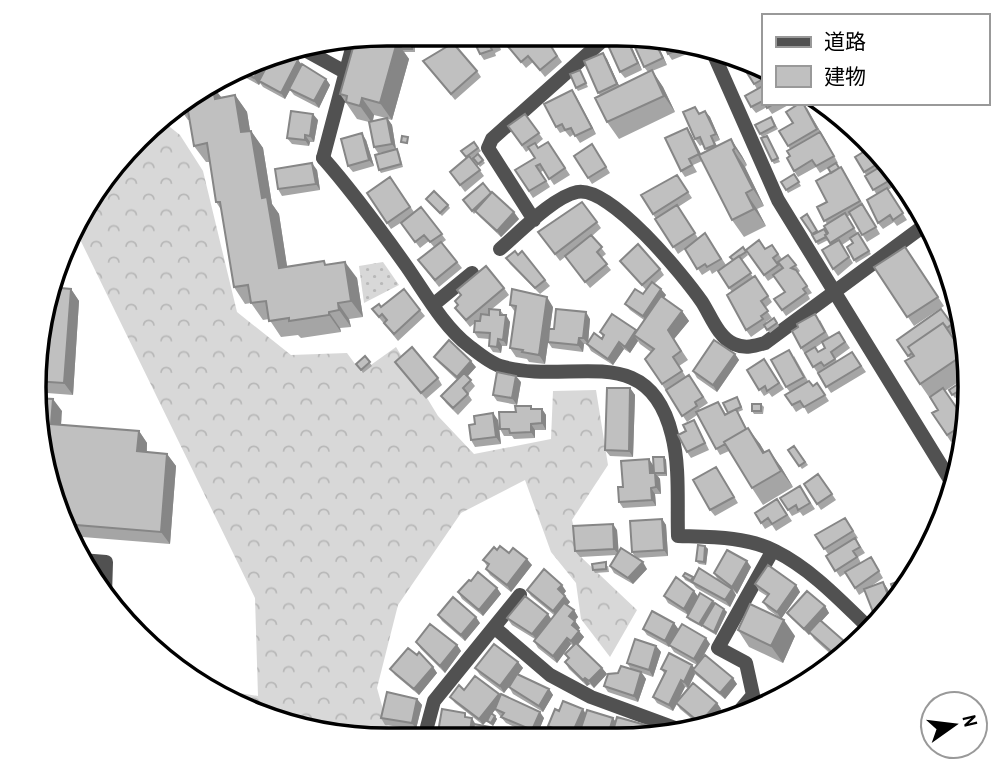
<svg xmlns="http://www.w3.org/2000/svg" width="1003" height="774" viewBox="0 0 1003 774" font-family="'Archivo Narrow','Noto Sans JP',sans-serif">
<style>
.forest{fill:url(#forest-crowns)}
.park{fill:url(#park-dots)}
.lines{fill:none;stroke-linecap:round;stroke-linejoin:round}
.minor{stroke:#515151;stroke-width:14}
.tertiary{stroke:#515151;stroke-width:14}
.wall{fill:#a5a5a5;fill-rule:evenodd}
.shaded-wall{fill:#868686}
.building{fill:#c0c0c0;stroke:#868686;stroke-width:2}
.rim{fill:none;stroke:#000;stroke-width:3.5}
</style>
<defs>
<pattern id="forest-crowns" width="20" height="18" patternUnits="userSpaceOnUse" patternTransform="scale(1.75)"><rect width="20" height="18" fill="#d8d8d8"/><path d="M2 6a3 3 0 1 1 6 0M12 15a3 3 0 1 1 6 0" fill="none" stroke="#b8b8b8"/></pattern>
<pattern id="park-dots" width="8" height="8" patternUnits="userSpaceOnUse" patternTransform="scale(1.75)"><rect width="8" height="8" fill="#d8d8d8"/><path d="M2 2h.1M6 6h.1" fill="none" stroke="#b8b8b8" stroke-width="1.8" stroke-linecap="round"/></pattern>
</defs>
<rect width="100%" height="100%" fill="#fff"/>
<path class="forest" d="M160,119L180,135L203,171L237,312L291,355L347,353L361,372L396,347L438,416L474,454L551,439L553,391L596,390L608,465L572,520L582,558L637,610L610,657L581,619L576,583L551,552L525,480L461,513L398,605L377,688L391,738H340L273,722L203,687L258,696L255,598L74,227C89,189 128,144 160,119Z"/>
<path class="park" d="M383,262L399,285L364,303L359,266Z"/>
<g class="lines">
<path class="minor" d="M710,46L778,200L952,483
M323,158C354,193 380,229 407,267C425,293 444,327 469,346C478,353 490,363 500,366C570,387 648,337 672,435C680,466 677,504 678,536C709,537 746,536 775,551C811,569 839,599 867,626
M534,220L488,148L492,139L610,34
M500,249C519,233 553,197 577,192C610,185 684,276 702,302C711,316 718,337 734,344C745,349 755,346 765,343L925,225
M433,305L472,273
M81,560L106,562L105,595
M495,628L550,675L591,697L686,732
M731,721L753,695L746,663L718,648L773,550
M431,738L427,727L434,701L520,595"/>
<path class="tertiary" d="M296,45L345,72
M323,158L355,37"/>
</g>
<path class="wall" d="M387,33H404L402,42L379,36L378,34Z
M411,33H435L433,41L413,35Z
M451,33H468L455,39Z
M505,34L508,41L515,35L514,34H548L554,42L550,45L562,62L545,77L533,62L526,68L506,44L500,47L501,50L495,53L496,56L484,60L480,54Z
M579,34H590L582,39Z
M639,34L654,37L667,65L652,71L663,87L675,112L619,139L607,122L600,95L598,93L603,53L607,59L619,86L648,72L644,67Z
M625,35L629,41L642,70L625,78L620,72Z
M694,43L697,50L672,60L668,54Z
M398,44H412L415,47V52H404L409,59L392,120L388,119L392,125L396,149L399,152L403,167L381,173L379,170L387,152L378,153L374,147L369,122L357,119L340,94ZM374,115L386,118L373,121Z
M275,54L272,59L276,61L302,65L326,79L330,85L319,108L294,95L290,90L285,99L263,87L260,83L259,85L237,73L235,70Z
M423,61L477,71L481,77L455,100Z
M580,70L588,87L578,91L576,88Z
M763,73V103H792L772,114L767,107L756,113L751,107L757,89L754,84Z
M207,83L221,97L235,95L247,112L250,131H251L263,148L272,204L279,214L287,267L327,264L357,278L363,317L349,319L351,327L340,328L341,332L301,338L298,335L281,337L269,319L263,320L251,303L245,304L234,287L222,211L216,202L210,162H206L194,146L190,120H188L181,110L175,111L173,109Z
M572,90L596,134L580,143L574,134L570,137L565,131L560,133L556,127Z
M830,106H831L845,121L841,123Z
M807,108L838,163L836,164L845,173L880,234L867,242L850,215L847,217L871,254L856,263L847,247L853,243L851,239L842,245L853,263L838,276L833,269L831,244L828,240L818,245L801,218L807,214L818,232L828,233L827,224L817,207L827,202L831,173L828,168L820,173L816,167L798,177L794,171L790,156V149L779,131L793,123Z
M705,111L710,117L720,140L715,142L717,146L731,139L742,156L747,165L745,167L764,206L757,209L766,226L744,237L732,220L702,161L693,165L697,172L685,177L681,171L691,134L701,154L707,151L703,144L700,146L695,139L700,113Z
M525,114L543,139L536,145L538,148L548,142L570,175L554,185L544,170L541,172L550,187L533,198L515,170L535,158L530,149L526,152L508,126Z
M318,120L314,142H310L309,146L292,144L287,138Z
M773,120L778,129L762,137L755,125Z
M846,122L910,191L920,215L914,219L894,186L888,190L907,220L897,226L894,222L883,229L878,223L877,195L865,176L866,175L855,157L864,151Z
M769,139L780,162L774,164L772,161Z
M366,140L374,166L353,172L348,166Z
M474,142L481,151L471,158L484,176L465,192L450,172L467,158L461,151Z
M592,144L610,173L592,184L574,156Z
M478,154L485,163L480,167L473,158Z
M317,170L320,190L282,196L278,189Z
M794,174L801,186L788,193L781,182Z
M677,175L692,198L678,207L698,238L705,233L726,265L712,274L710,270L702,275L685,249L678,254L641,195Z
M390,177L414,212L421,207L446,240L442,243L462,268L439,287L418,260L434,247L429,241L420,248L401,223L402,222L391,229L367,193Z
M491,193L519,219L501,237L480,217L476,212L474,214L463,200Z
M426,199L448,205L450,208L442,216Z
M582,202L601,228L592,236L606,254L601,258L611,270L590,288L565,257L560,261L538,232Z
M772,245L782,259L788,255L800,271L798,273L812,293L808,295L810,299L786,316L774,299L785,292L774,277L768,281L746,250L765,249Z
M743,247L748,255L742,260L753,277L755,276L772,302L765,308L772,318L766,322L767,324L774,318L779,326L770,333L765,327L751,337L746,330L732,292L718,271L733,260Z
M905,247L944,306L914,326L874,267Z
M518,255L545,280L550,286L540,294L510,264L506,258Z
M620,261L660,269L664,275L654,284L666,295L664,298L682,311L689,321L674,339L688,360L679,366L686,377L689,375L708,403L699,409L700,410L718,402L726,414L728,413L739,400L743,410L738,412L747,429L760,444L765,452L781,467L793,487L763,505L752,488L729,451L720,455L697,415L687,422L645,359L651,352L640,344L638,341L630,353L624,349L613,365L591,351L587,344H584L583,352L552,348L548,342L545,364L529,362L527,359L516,357L510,348L515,312L510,305L553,307L550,329H554L590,319L588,343L602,339L603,337L600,332L637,330L644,320L630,310L625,304L643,294L646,290Z
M504,288L509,295L492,309L500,310L510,322L507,346H502L501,353L493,352L489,346V339L478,338L474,332L475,323L470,327L455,308Z
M71,289L79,301L73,395L34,392L33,387L45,296Z
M381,307L420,310L425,316L398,341L372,309Z
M941,309L956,331L951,334L963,352V379L945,391L963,417V434L951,442L932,413L938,410L920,384L910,358L897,340Z
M820,320L829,337L839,332L850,348L835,359L837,361L852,352L866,372L831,393L801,348ZM822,343L825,348L818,352L815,348Z
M735,354L739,360L717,392L697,378L693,371Z
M365,356L372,366L363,373L356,364Z
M794,356L808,381L813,386L817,383L829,401L808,414L804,407L796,412L785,395L790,392L786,387Z
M434,357L476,367L467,376L475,386L468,394L472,400L458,415L446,403L441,396L457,380L439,363Z
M764,359L784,389L772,397L769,393L764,396L747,370Z
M395,362L438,378L442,385L426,399Z
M521,382L517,405L497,401L493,395Z
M958,384L963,391V393L955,398L949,390Z
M630,388L635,395L633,457L610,456L605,450Z
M761,404L764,407L763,414H754L752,411Z
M533,409H542L546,415V430H535V438L514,439L512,436H504L500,429L516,412Z
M62,411L61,425L139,431L147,443V452L167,454L176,466L170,544L70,536L52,500Z
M498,420L501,444L475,447L471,440Z
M698,427L709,450L691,458L687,452L686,431Z
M794,446L808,465L802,469L788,450Z
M664,457L666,460L667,476H658L660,479L661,494H655L656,506L623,508L619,502L623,487Z
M720,473L738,503L715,516L710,510Z
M818,474L836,500L821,510L804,484Z
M800,486L815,509L803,516L800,512L792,516L780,498Z
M777,499L792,521L776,531L772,525L765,529L755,513Z
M845,518L858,538L856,539L865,553L858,557L861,563L871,557L883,578L870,587L883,582L887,588L893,601L876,618L865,591L859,595L846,573L840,577L826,556L828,554L815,535Z
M662,519L666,525L668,556L636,558L632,552Z
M617,530L618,552L647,569L633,584L614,573L610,566L616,555L580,557L575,551Z
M705,546L708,549L706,565L699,564L696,561Z
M497,550L509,553L532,565L511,592L490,575L486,569L487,566L483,560Z
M608,566L609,572L595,573L593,570Z
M751,567L737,594L734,591L736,595L730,607L696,588L693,584L685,580L683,576L718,580L714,573Z
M471,581L497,588L501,594L483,616L462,599L458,592Z
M755,584L796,585L800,592L781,619L768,609L763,602L767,596L759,591Z
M527,590L566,591L564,594L570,602L567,605L574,610L578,617L575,621L580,628L578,630L584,637L578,645L602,668L607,674L594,688L590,684L587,686L569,669L565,662L568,659L565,654L573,646L571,644L557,663L538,648L534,641L535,639L512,625L507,618L551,619L554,615L531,596Z
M694,591L698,597L714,604L727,612L716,635L704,628L702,626V627L689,620L687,617L688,615L668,603L664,596Z
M825,606L829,613L821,621L844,641L847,646L835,658L814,639L810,633L809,635L792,619L787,613Z
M438,615L480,623L465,641L442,621Z
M674,623L678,629L710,644L701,660L737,684L725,699L695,674L689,687L717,703L721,709L706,728H703L680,709L677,704L673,711L657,703L653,697L664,673L661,669L695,668L697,665L674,652L670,646L669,647L647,635L643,629ZM685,687L688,688L679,699Z
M738,630L795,636L783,663L749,647Z
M416,642L457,645L461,651L445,673L421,649Z
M656,646L661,652L653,677L642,673L646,679L638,702L608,692L604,686L618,673L631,669L627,663Z
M518,662L523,668L518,675L549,689L553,695L543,712L513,694L509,687L512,683L504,693L480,675L475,668Z
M433,667L437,673L419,695L395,675L390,669Z
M464,690L500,696L544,718L537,735L528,733L506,723L495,710L492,714L497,719L493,726L490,724L487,721L489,719L483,725L455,703L450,697Z
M417,699L422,705L416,729L385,725L381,718Z
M559,711L586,714L613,718L615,722L649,726L654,733L652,738H579L580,733L578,738H564L552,733L548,726Z"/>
<path class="shaded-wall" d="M398,33H404L402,42L397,35Z
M429,33H435L433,41L429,34Z
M625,35L629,41L642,70L638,63Z
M652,36L654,37L667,65L663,58Z
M334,40L331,47L327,41Z
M397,42L409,59L392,120L380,103Z
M603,53L607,59L621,90L617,84Z
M275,54L259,85L254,78L265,58Z
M298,60L303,66L285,99L281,93Z
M652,70L663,87L675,112L664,96Z
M326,79L330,85L319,108L314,101Z
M207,83L214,92L212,85L224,101L226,115L205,84Z
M572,90L576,96L596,134L592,128Z
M235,95L247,112L253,149L241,132Z
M362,98L374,115L372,123L360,106Z
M803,103L825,139L838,163L834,156Z
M705,111L710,117L720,140L716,134Z
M313,114L318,120L314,142L310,136Z
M387,118L392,125L396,150L392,144Z
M687,128L691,134L704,160L699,154Z
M251,131L263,148L272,204L279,214L290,285L279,268L262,198Z
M362,133L366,140L374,166L369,160Z
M305,135L310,142L309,146L305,140Z
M731,139L742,156L747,165L735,148Z
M733,150L745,167L764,206L753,189Z
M312,163L317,170L320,190L316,184Z
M746,193L757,209L766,226L754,209Z
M514,212L519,219L501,237L497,231Z
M345,262L357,278L363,317L351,301Z
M71,289L79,301L73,395L64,383Z
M661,289L666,295L647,322L643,316Z
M547,297L553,307L545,364L539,355Z
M338,303L349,319L351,327L339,310Z
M682,311L689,321L674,339L688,360L668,330Z
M329,312L340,328L341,332L329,315Z
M586,312L590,319L588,344L583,338Z
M506,315L510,322L507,346L503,340Z
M634,335L638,341L630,353L625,347Z
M579,338L584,344L583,352L578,345Z
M498,339L502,346L501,353L497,347Z
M619,342L624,349L613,365L608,359Z
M735,354L739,360L717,392L713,385Z
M471,361L476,367L461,384L457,377Z
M516,376L521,382L517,405L512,398Z
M630,388L635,395L633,457L629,451Z
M53,399L62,411L60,436L51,424Z
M542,409L546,415V430L542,423Z
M493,413L498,420L501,444L496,437Z
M531,424L535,430V438L531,432Z
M748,428L760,444L775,470L763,453Z
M139,431L147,443L146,463L137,451Z
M769,450L781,467L793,487L781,471Z
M167,454L176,466L170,544L161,532Z
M664,457L666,460L667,476L665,473Z
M649,459L653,465L654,479L650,473Z
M655,473L660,479L661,494L656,487Z
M651,488L655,494L656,506L652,500Z
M662,519L666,525L668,556L664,550Z
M613,524L617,530L619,555L614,549Z
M705,546L708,549L706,565L704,562Z
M527,559L532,565L511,592L507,585Z
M747,561L751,567L737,594L732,587Z
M643,562L647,569L633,584L628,578Z
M883,582L887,588L893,601L891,603Z
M562,585L566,591L562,596L558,589Z
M796,585L800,592L781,619L777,612Z
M497,588L501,594L483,616L479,610Z
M732,589L736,595L730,607L725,600Z
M694,591L699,598L688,615L684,609Z
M565,596L570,602L557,618L553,611Z
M713,601L715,604L702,627L699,624Z
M825,606L829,613L809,635L804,629Z
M724,609L727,612L716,635L714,632Z
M574,610L578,617L573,622L569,616Z
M548,614L552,620L537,640L532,634Z
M476,617L480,623L465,641L461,635Z
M784,620L795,636L783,663L771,646Z
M575,621L580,628L576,631L572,625Z
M674,623L679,630L669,647L665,641Z
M579,631L584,637L575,648L571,641Z
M567,638L571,644L557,663L553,656Z
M706,638L710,644L698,665L694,659Z
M844,641L847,646L836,658L833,653Z
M457,645L461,651L445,673L440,666Z
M656,646L661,652L653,677L649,670Z
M518,662L523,668L504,693L500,686Z
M692,665L697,671L693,670L695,674L688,688L684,682Z
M433,667L437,673L419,695L414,689Z
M602,668L607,674L594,688L589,681Z
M641,672L646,679L638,702L634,696Z
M585,678L590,684L587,686L583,680Z
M733,678L737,684L725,699L720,693Z
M681,680L685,687L673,711L669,705Z
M549,689L553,695L543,712L539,706Z
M499,694L503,700L483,725L479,719Z
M417,699L422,705L416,729L412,723Z
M717,703L721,709L706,728H704L700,723Z
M583,709L587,716L578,738H572L571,736Z
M540,712L544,718L537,735L539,738H536L532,730Z
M495,716L497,719L493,726L491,723Z
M472,718L476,725L474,738H469Z
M613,718L618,725L614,738H607Z
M649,726L654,733L652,738H646Z
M501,729L506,736L505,738H500Z"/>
<path class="building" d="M470,33L503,34L504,36L496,40L497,44L490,46L492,50L480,54Z
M515,34H548L549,36L546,38L557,56L540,70L528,56L521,62L505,43L516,35Z
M629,34H639L652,36L663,58L644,67Z
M372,35L397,42L380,103L362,98L360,106L346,102L347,96L340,94L356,37Z
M625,35L638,63L620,72L607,43Z
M661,38L692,43H693L668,54Z
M453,43L477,71L451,94L423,61Z
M398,44H412V49H402Z
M282,51L298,60L281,93L259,81L271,58L276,61Z
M603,53L617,84L598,93L584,61Z
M265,58L254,78L237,69Z
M744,63L763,73V79L754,84L742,65Z
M302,64L326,79L314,101L289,89Z
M580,70L586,83L576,88L570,74Z
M652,70L664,96L607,122L595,98Z
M205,84L206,86L212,85L215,99L235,95L241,132L251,131L262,198L267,197L279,268L324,261L325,265L345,262L351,301L338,303L339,310L329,312V315L289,321V318L269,321L266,301L251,303L248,285L234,287L220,202H216L207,143L194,146L187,105L180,104Z
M763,86V101L751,107L745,96Z
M572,90L592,128L575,136L571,128L565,130L562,124L556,127L544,104Z
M765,103H775L767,108Z
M800,103H803L817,129L788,146L779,131L793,123L786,112Z
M830,106H831L840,116L837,117Z
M695,107L699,114L705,111L716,134L711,136L715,145L705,149L700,137L695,139L683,112Z
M291,111L313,114L310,136L305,135V140L287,138Z
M525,114L539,133L522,145L508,126Z
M771,117L775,126L760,134L755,125Z
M387,118L392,144L374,147L369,122Z
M846,122L867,144L862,148Z
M687,128L699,154L689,159L692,165L681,171L665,138Z
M820,132L834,156L816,166L812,160L794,171L787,158L790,156L787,151Z
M362,133L369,160L348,166L341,139Z
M402,136L408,137L407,143L401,142Z
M767,136L778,158L772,161L761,138Z
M731,139L735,148L733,150L753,189L746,193L754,209L732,220L699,155Z
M474,142L478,148L466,157L461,151Z
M548,142L565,168L549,179L540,164L536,166L546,181L529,191L515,170L535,158L528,147L535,143L538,148Z
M592,144L606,167L588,178L574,156Z
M870,148L882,161L864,172L855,157Z
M397,149L401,164L379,170L375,155Z
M478,154L483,160L478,164L473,158Z
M469,156L480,170L460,185L450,172Z
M312,163L316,184L278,189L275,169Z
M836,163L839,168L831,173L828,168Z
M885,164L897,176L873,190L865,176Z
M841,167L860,201L824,221L817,207L827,202L816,181Z
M794,174L799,182L786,190L781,182Z
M677,175L688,192L653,214L641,195Z
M390,177L410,207L387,223L367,193Z
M901,180L910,191L917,208L909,213L893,185Z
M483,183L491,193L472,211L463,200Z
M887,188L903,213L893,220L890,215L878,223L867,200Z
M434,191L448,205L440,213L426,199Z
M492,192L514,212L497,231L475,211Z
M582,202L597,222L555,254L538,232Z
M862,204L876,227L862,235L849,212Z
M677,205L695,233L673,247L655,219Z
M421,207L442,234L430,242L424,235L415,242L401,223Z
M845,213L854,228L830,243L825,235L828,233L824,226Z
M807,214L817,231L812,234L801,218Z
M824,229L827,234L825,235L826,237L816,242L812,235Z
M705,233L721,259L707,267L705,264L697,269L685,249Z
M858,233L869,251L854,260L847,247L853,243L850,238Z
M591,235L602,247L597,252L607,264L585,282L565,256Z
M759,240L765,249L772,245L778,254L773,258L778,265L764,275L746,250Z
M839,240L849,257L833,269L822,250Z
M441,242L457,262L435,280L418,260Z
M638,244L660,269L642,285L620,261Z
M743,247L746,252L733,260L730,257Z
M905,247L938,297L907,317L874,267Z
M515,251L518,255L522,251L545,280L535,288L506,258Z
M936,253L940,262L938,263L940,269L932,256Z
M788,255L796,265L791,268L796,270L807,286L803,289L806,293L782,310L774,299L785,292L773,275L783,268L778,262Z
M739,256L751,273L729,288L718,271Z
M940,262L947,278L946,279L938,263Z
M486,266L504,288L466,320L455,308L458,305L455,301L461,295L457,290Z
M755,276L768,296L761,301L768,311L761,316L763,319L746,330L727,295Z
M652,282L661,289L643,316L625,304L635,289L643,294Z
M49,287L71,289L64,383L34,381L45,296Z
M404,289L420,310L394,334L384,323L387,320L382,314L379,317L372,309L379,304L381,307Z
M512,289L547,297L539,355L522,352L523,350L510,348L516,306L510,305Z
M661,296L682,311L668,330L681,351L673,357L682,371L662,384L645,359L654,349L634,335Z
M489,309L500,310V315H506L503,340L498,339L497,347L489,346L490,333L474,332L475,321H480L481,314L489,315Z
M556,309L586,312L583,338H579L578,345L548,342L549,329H554Z
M941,309L952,324L947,328L943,323L908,347L912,353L908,356L897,340Z
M612,314L636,330L625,347L619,342L608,359L587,344L594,333L602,339L604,335L600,332Z
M815,314L825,332L801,348L792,331L798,327L797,324Z
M774,318L777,323L767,330L764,325Z
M943,323L963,353V355L920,384L905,361L914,356L908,347Z
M839,332L845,342L831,352L835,359L824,366L821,362L813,367L805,353L815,347L818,352L825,348L822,342Z
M449,340L471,361L457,377L434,357Z
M714,340L735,354L713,385L693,371Z
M412,347L438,378L421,393L395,362Z
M789,350L804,377L786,387L771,360Z
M852,352L861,366L826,387L818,373Z
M365,356L370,362L361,370L356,364Z
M764,359L779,383L767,391L765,386L759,390L747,370Z
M497,372L516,376L512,398L493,395Z
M464,373L471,380L463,388L468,394L453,408L441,396Z
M689,375L703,397L695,402L697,406L682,416L666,390Z
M809,381L813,386L817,383L825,395L804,407L800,401L792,405L785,395Z
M958,384L962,389L952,395L949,390Z
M607,388H630L629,451L605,450Z
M943,388L963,417V425L947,435L932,413L938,410L930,397Z
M737,397L741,407L728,413L723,403Z
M35,398L53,399L51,424L139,431L137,451L167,454L161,532L64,524L52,500Z
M718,402L725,415L736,409L746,429L724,442L725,444L716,449L696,412Z
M752,404H761V411H752Z
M515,406H531V409H542V423L531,424V432L510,433L509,429H500L499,412H516Z
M493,413L496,437L471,440L469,425L475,424L474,416Z
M694,420L705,443L687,452L678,435L686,431L683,425Z
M748,428L763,453L769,450L781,471L752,488L724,442Z
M794,446L805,462L799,466L788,450Z
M653,457H664L665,473H654Z
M649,459L650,473H655L656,487L651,488L652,500L619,502L618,487H623L621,461Z
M716,467L734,497L710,510L693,480Z
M818,474L832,494L817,504L804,484Z
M800,486L810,503L798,510L796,505L788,510L780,498Z
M777,499L787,515L772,524L768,518L761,523L755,513Z
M845,518L853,531L824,549L815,535Z
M662,519L664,550L632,552L630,521Z
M613,524L614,549L575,551L573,526Z
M855,538L860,547L853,551L857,557L835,571L826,556Z
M698,545L705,546L704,562L696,561Z
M500,546L509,553L513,548L527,559L507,585L486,569L489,564L483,560L494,547L497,550Z
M621,548L643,562L628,578L610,566Z
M727,550L747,561L732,587L714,573Z
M871,557L879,571L855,588L845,572Z
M606,562V569L593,570L592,564Z
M768,565L796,585L777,612L763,602L769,594L755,584Z
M699,568L732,589L725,600L692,582Z
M544,569L562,585L558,589L565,596L553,611L527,590Z
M478,572L497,588L479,610L458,592L469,580L471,581Z
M685,573L693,577L691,581L683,576Z
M912,576L910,584L896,598L891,584Z
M676,577L694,591L684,609L664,596Z
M883,582L891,603L878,615L875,617L864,589Z
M807,591L825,606L804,629L787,613Z
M700,593L713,601L699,624L687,617Z
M525,596L548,614L532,634L507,618Z
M453,597L476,617L461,635L438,615Z
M564,603L574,610L569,616L575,621L572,625L579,631L571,641L567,638L553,656L534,641Z
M715,603L724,609L714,632L702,625Z
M750,604L784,620L771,646L738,630Z
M652,611L674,623L665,641L643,629Z
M820,620L844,641L833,653L809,632Z
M430,624L457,645L440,666L416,642Z
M682,624L706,638L694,659L669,645Z
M635,639L656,646L649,670L627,663Z
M576,643L602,668L589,681L585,678L583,680L565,662L569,658L565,654Z
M494,644L518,662L500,686L475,668Z
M408,648L417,655L419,652L433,667L414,689L390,669Z
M669,653L692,665L684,682L681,680L669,705L653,697L666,671L661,669Z
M705,655L733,678L720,693L693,670Z
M621,666L641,672L634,696L604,686L608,674L618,673Z
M517,674L549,689L539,706L509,687Z
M475,676L499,694L479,719L450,697L459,685L464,690Z
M693,683L717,703L700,723L676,703Z
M387,692L417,699L412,723L381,718Z
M501,694L540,712L532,730L501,717L504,713L495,709Z
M563,701L583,709L571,736L548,726L555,709L559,711Z
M442,709L465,713V717L472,718L469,738H442L438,732Z
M587,710L613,718L607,738L578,737Z
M491,713L495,716L491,723L487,721Z
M617,717L649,726L646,738H611Z
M474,724L501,729L500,738H472Z
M510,729L537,735L536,738H509Z
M659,729L672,735L656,738Z
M410,730L411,738H387V735Z"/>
<path d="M0 0H1003V774H0ZM387 46H617A341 341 0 0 1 958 387V387A341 341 0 0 1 617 728H387A341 341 0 0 1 46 387V387A341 341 0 0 1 387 46Z" fill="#fff" fill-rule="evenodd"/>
<path class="rim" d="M387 46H617A341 341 0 0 1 958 387V387A341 341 0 0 1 617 728H387A341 341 0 0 1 46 387V387A341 341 0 0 1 387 46Z"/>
<rect x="762" y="14" width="228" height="91" fill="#ffffff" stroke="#999999" stroke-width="2"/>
<rect x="776" y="37" width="35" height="10" fill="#515151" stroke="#999999" stroke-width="2"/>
<text x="824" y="49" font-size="21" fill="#000000">道路</text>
<rect x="776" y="66" width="35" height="21" fill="#c0c0c0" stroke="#999999" stroke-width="2"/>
<text x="824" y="84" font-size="21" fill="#000000">建物</text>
<g transform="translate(954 725) rotate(76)"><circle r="33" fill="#ffffff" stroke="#999999" stroke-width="2"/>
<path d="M0-5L12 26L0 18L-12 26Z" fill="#000000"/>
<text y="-10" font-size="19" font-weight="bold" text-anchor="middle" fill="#000000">N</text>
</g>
</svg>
